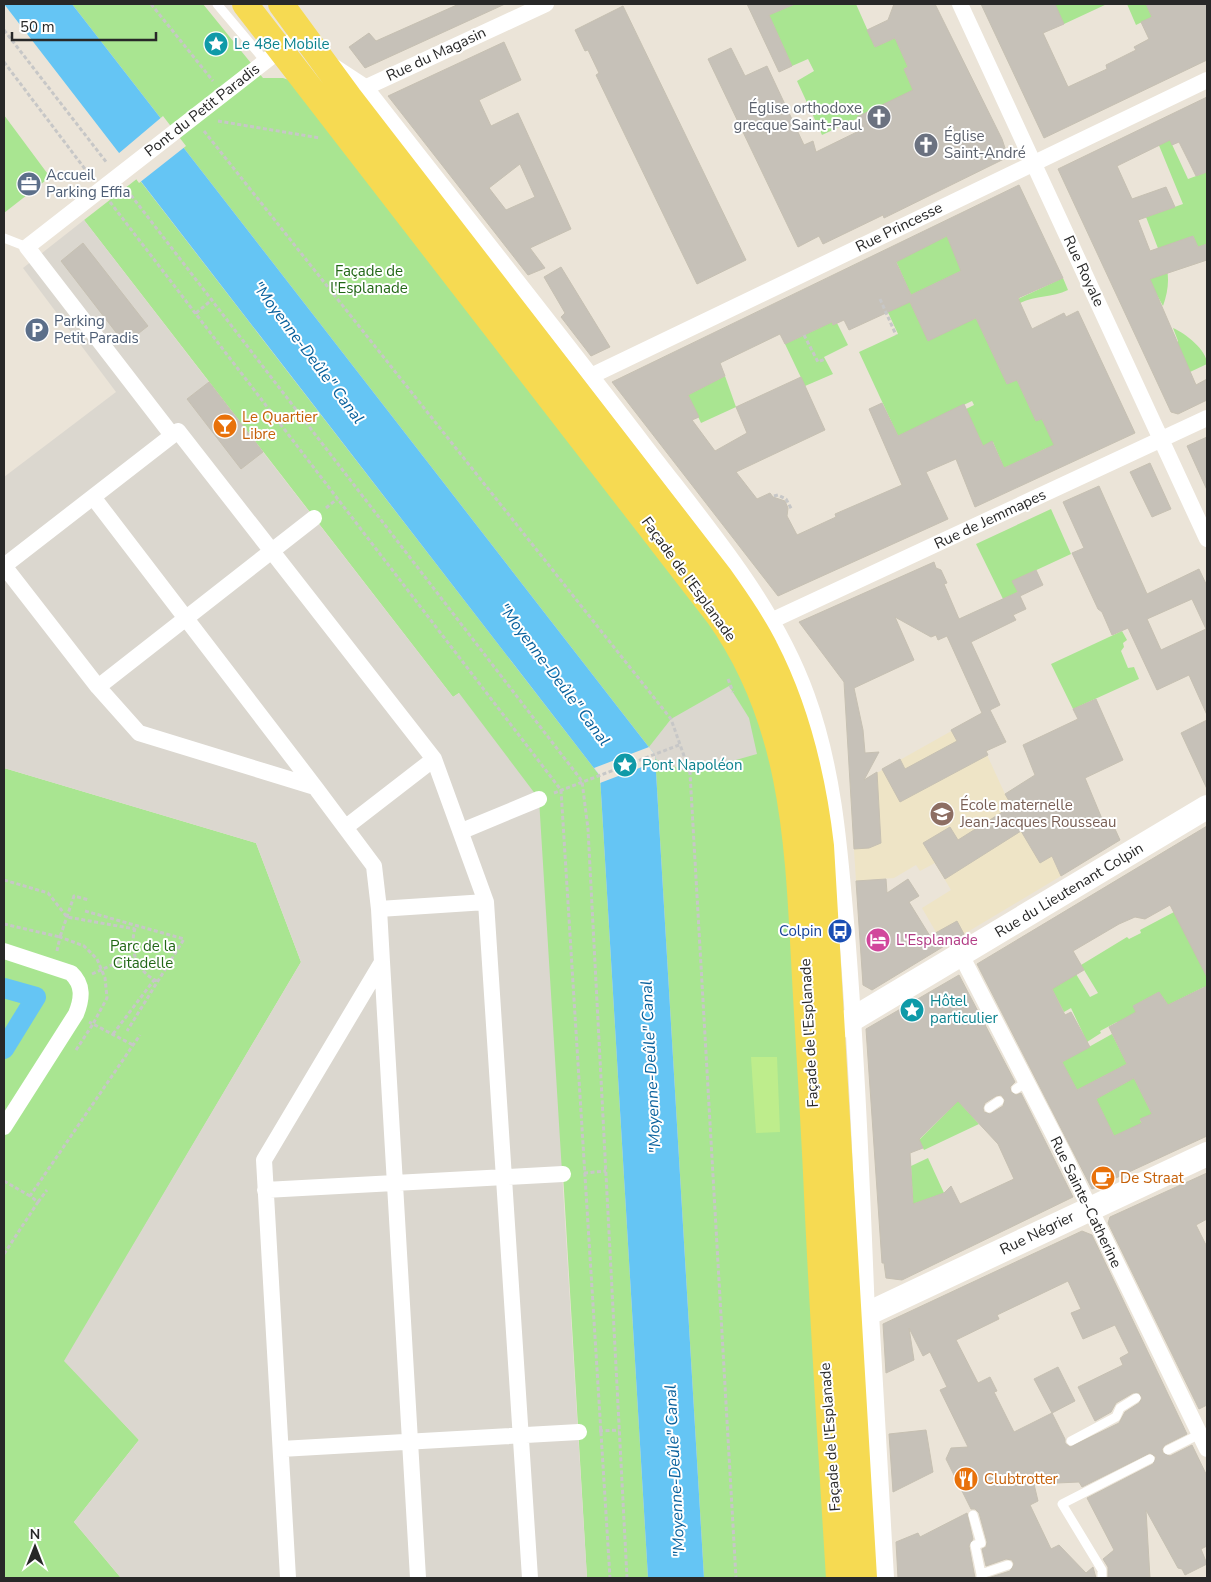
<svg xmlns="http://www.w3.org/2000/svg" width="1211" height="1582" viewBox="0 0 1211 1582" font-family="'Nunito Sans',sans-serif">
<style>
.education{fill:#eee4c6}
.green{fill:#a9e591}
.pitch{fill:#beed8c}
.plaza{fill:#dbd7cf}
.water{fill:#65c5f4}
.pier{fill:#ebe4d8}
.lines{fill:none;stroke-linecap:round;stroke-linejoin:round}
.canal{stroke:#65c5f4;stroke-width:20}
.building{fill:#c6c1b8;stroke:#c6c0b2;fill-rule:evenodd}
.path{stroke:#c7c7c7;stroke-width:3;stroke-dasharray:4 2.5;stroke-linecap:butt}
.lane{stroke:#fff;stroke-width:9}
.street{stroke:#fff;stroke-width:16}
.secondary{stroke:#fff;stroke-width:24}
.primary{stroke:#f6da52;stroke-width:26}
.labels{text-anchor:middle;stroke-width:4;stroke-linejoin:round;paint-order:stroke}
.culture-label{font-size:15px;fill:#0d838f;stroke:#fff;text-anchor:start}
.street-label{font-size:15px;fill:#282828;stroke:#fff}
.worship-label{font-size:15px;fill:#5b616d;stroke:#fff;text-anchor:end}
.service-label{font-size:15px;fill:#4e5e75;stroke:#fff;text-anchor:start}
.park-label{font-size:15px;fill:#226716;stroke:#fff}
.food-label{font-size:15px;fill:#c56008;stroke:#fff;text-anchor:start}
.education-label{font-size:15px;fill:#785e54;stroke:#fff;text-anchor:start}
.transit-label{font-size:15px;fill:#164399;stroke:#fff;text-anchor:end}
.hotel-label{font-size:15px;fill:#b23c85;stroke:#fff;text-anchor:start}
.water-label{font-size:16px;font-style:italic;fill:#07609c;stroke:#fff}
</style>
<rect width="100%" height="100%" fill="#ebe4d8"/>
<path class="education" d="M971,720L1005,794L1018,786L1061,876L944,946L922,908L951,890L935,863L920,871L916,865L894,878L856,881L850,788Z"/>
<path class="green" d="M72,4H203L263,78H283L298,83L717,628L760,714L786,814L833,1578H704L655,755Z
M795,4H856L875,47L895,38L908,67L904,69L914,92L822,135L797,81L814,71L808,59L792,66L769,15Z
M1034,4H1107L1064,24L1040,15Z
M1127,4H1146L1152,17L1136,25Z
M4,115L50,177L4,213Z
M1169,138L1188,179L1207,172V244L1198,247L1193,236L1168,245L1159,251L1146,217L1183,204L1158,143Z
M138,178L600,776L648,1578H587L563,1174L459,693L453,697L84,220Z
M947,236L963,270L911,295L896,261Z
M1164,258C1170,275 1169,289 1163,306L1141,266Z
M1063,278L1068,290C1052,298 1036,295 1020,303L1018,299Z
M907,296L928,340L976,318L1007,384L1017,380L1036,421L1042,419L1046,427L1053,424L1065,449L1047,448L1004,468L993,442L983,446L966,409L974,405L972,401L898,436L859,352L898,334L885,306Z
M832,322L833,325L837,323L848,345L824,357L833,374L805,386L785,344Z
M1173,328C1185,333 1207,350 1207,364L1190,372L1177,343L1178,341Z
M725,376L736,407L701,423L688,395Z
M1051,509L1071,554L1013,581L1018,592L1003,599L976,544Z
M1122,631L1127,640L1123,643L1124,647L1121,651L1128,668L1134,667L1139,679L1073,709L1051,664Z
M4,768L256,843L301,962L65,1361L139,1440L74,1522L121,1578H4Z
M1207,900V924L1186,935L1207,977V994L1204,987L1168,1005L1159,992L1133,1006L1141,1019L1121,1029L1117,1022L1100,1031L1101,1033L1087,1042L1071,1008L1064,1012L1052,989L1073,969L1090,997L1098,993L1081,965L1127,937L1129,939L1141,933L1140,930L1174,912L1176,916Z
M1112,1034L1127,1064L1077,1090L1062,1062Z
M1134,1078L1152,1114L1140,1120L1148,1136L1138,1141L1132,1128L1114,1136L1096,1099Z
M958,1101L979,1124L924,1150L919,1140Z
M928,1158L944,1193L913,1204L911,1166Z"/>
<path class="pitch" d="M751,1057H777L780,1132L756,1133Z"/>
<path class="plaza" d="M84,220L209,382L187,399L241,468L263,452L453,697L459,693L539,799L587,1578H121L74,1522L139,1440L64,1361L301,962L256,843L4,768V477L116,392L23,268Z
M729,686L749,718L757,754L690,773L655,759L649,747L671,719Z"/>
<path class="water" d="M4,4H72L655,755L704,1578H648L600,776Z"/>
<path class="pier" d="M163,116L186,146L139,183L118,154Z
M649,747L655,755V762L600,783V776L594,768Z"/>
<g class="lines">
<path class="canal" d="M4,988L36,997L4,1049"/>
</g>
<path class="building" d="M459,4H505L365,68L349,47L369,33L376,41Z
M747,4H795L769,15L792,66L779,72Z
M894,4H935L1002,139L1008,157L884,218L883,215L823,244L819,236L798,247L708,59L731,48L745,76L767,66L804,145L813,141L816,152L863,129L857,117L913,90L904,69L908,67L895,38L875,47L867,30L888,20Z
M981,4H1055L1064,24L1043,33L1068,87L1107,69L1106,65L1136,50L1134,47L1149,39L1141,22L1152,17L1146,4H1207V60L1044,138Z
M623,6L746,260L697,284L596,75L599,73L588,50L585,51L575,30Z
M504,42L521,80L479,100L491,126L518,113L571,229L530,248L545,268L528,275L388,96ZM520,164L535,197L506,210L489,188Z
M1207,97V172L1196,176L1179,142L1172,145L1170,140L1117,166L1132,199L1166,187L1175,207L1138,220L1150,251L1193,236L1198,247L1207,244V260L1150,279L1196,385L1207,379V400L1178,414L1171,412L1058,169Z
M31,173L41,185L28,195L18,183Z
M1019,185L1063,278L1018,298L1032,329L1064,313L1066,317L1078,311L1135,433L975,507L956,459L926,472L948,519L778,596L612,382ZM947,236L961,271L911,295L896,262ZM910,302L928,341L976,318L1007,384L1017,380L1036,421L1042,419L1054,445L1004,468L992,441L983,446L964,404L898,436L882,403L869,409L902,485L835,514L836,517L797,535L787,516L788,508L785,501L773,497L770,493L757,499L736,472L825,430L801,377L736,407L747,433L715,451L692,420L699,417L688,395L725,376L720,363L780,334L785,344L832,322L833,325L844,320L849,330Z
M83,243L148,326L125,344L61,261Z
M561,267L610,347L591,356L561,317L565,313L544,277Z
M209,382L263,452L241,469L187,399Z
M1207,437V490L1187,446Z
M1150,463L1171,509L1152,517L1130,472Z
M1099,486L1147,594L1199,569L1207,586V715L1189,675L1157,690L1128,628L1112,635L1102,612L1098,609L1072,553L1084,548L1063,502ZM1192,599L1206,629L1161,650L1147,619Z
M934,562L936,568L941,570L947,583L944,584L959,619L1018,592L1012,581L1036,570L1043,585L1020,596L1026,609L1013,615L1016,620L971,642L1000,705L990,710L1006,742L986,751L988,755L900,802L882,769L900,759L905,769L957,741L951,730L982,713L947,636L938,640L936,635L931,637L895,617L914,660L854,688L863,730L865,753L879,752L864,780L877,772L881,843L869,848L854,849L844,682L799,622Z
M1096,699L1123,760L1085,778L1105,826L1115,829L1120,840L1061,876L1052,856L1040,863L1021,831L945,879L923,843L950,827L958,840L1012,806L1005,794L1035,775L1023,745L1078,719L1073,709Z
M1207,720V789L1181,733Z
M1207,826V977L1170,905L1145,919L1135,917L1119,924L1073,951L1084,970L1052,989L1065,1015L1071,1012L1090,1047L1062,1062L1077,1090L1127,1064L1109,1027L1136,1012L1133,1006L1159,992L1168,1005L1207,986V1136L1092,1189L977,964ZM1134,1078L1152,1114L1140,1119L1142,1123L1114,1136L1096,1099Z
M886,879L887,893L908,879L919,896L909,902L930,936L957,921L964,934L872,990L863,985L856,881Z
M959,975L1015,1082L1010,1087L1011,1092L1016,1095L1021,1093L1073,1197L902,1280L886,1278L884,1263H882L866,1029ZM1001,1095L1005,1100L1003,1106L990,1114L984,1112L983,1108L985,1103L996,1096ZM958,1101L998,1144L1014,1179L960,1204L951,1186L944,1193L913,1204L910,1153L923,1148L919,1139Z
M1207,1173V1219L1196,1225L1207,1247V1405L1199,1409L1108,1223L1110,1217Z
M1082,1231L1092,1235L1187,1434L1165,1445L1162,1449L1163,1453L1170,1456L1192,1445L1207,1476V1546L1201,1549L1207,1564L1185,1575L1182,1569L1178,1568L1146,1510L1150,1578H1108V1567L1103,1559L1114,1550L1087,1498L1153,1464L1156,1457L1150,1453L1082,1487L1079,1482L1034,1484L1038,1501L1030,1505L1051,1549L1059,1545L1086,1573L1093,1567L1096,1578H988L1010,1571L1014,1564L1012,1560L1006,1559L986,1566L982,1549L986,1547L987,1542L979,1513L975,1509H971L946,1459L951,1448L968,1447L940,1390L947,1387L930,1352L923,1356L909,1328L914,1360L886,1373L883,1324ZM1068,1281L1081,1309L1071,1313L1083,1339L1115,1325L1129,1353L1120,1358L1123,1365L1078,1387L1095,1421L1111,1412L1116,1403L1133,1393H1139L1142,1398L1139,1403L1125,1412L1119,1423L1070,1447L1065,1443V1439L1052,1413L1014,1432L994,1392L997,1391L990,1377L978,1383L956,1340L999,1319L997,1315Z
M1058,1367L1075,1401L1052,1413L1034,1379Z
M926,1430L933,1472L893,1492L889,1434Z
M967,1513L973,1539L969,1546L975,1578H898L896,1542L918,1533L920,1537Z"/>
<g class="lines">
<path class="path" d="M151,4L213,81
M4,30L107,163
M4,62L91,177
M218,121L320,138
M204,131L671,719L690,773L736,1578
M127,190L582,781L588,829L627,1578
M110,202L561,790L610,1578
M880,299L896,335
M196,313L213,299
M804,335L818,362L825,359
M774,496L778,495L786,499L792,510
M326,508L337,499
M728,679L733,692
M554,793L679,745
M4,880L48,893L67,917L135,929
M85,911L184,939L127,1031
M4,924L60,937L74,896L89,900
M135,928C129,950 136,972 159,982
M57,951L60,937L84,946L97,959L105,978L107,998L93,1024L89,1022
M92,974L134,955
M113,1034L154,980
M76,1050L93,1024L133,1045
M584,1173L606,1171
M4,1181L30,1196
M38,1202L47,1190
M4,1254L38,1202L30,1196L140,1035
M599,1431L619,1430"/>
<path class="lane" d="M217,4L265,61
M4,238L27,247
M1016,1089L1025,1083
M989,1108L999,1101
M1071,1441L1116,1417L1120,1408L1136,1398
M1168,1450L1200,1434
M973,1515L981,1543L975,1545L981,1574
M981,1578V1574L1008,1565
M1102,1578V1570L1062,1504L1150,1459"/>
<path class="street" d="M960,4L1207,539
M333,66L365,87C457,205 551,323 642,442C702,521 773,601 807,696C835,773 840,853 847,934C857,1060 862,1187 867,1314
M358,91L546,4
M591,376L1207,80
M172,435L27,247L303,32
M93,497L315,787L139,733L98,687L4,566L178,431L434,759L486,902L530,1578
M773,620L1207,418
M98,687L314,518
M346,827L434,759
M462,831L539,799
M379,909L486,902
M4,951L71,973C84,985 82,999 76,1014L4,1127
M961,955L1062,1151L1207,1449
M382,962L418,1578
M265,1190L563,1174
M281,1449L579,1432
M288,1578L264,1160L382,962L379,909L374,866L315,787"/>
<path class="secondary" d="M816,1041L1207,807
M882,1578L867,1314L1207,1154"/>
<path class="primary" d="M245,4L718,615C796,724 798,850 805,978C809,1051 814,1123 817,1195C823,1323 831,1450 839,1578
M281,4L349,97L720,577C736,600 753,623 765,648C797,710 813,777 821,846L864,1578"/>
</g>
<defs>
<symbol id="sight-disc" viewBox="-11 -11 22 22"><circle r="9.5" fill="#0f9aa8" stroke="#fff"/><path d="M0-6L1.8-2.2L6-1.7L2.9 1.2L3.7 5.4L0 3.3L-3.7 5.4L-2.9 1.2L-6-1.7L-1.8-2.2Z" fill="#fff"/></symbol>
<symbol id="church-disc" viewBox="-11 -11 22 22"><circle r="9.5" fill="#6b7280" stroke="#fff"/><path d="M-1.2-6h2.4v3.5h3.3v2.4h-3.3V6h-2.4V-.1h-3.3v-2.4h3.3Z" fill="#fff"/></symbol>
<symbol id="office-disc" viewBox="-11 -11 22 22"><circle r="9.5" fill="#5c6f8a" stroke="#fff"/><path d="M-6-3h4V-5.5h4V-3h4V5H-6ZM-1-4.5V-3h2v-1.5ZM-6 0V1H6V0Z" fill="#fff"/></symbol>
<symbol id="parking-disc" viewBox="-11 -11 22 22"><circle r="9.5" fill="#5c6f8a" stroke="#fff"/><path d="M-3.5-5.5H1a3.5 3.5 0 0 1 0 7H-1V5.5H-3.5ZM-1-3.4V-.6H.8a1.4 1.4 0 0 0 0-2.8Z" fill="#fff"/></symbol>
<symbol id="bar-disc" viewBox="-11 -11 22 22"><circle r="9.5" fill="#e8710a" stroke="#fff"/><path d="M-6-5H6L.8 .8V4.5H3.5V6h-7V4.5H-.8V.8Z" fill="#fff"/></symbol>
<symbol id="school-disc" viewBox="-11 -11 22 22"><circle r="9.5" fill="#8d6e63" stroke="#fff"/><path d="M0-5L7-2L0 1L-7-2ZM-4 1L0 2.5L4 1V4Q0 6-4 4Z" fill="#fff"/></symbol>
<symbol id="bus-disc" viewBox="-11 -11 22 22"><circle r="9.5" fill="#1a4fb4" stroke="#fff"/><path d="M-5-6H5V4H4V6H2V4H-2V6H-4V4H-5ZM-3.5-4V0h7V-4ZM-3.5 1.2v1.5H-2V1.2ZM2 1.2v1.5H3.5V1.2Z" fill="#fff"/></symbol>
<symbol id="hotel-disc" viewBox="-11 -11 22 22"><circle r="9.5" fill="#d1479c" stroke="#fff"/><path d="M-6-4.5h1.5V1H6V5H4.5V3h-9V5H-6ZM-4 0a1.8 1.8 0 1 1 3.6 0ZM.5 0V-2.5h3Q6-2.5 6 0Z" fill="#fff"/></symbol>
<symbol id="cafe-disc" viewBox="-11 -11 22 22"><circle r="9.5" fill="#e8710a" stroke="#fff"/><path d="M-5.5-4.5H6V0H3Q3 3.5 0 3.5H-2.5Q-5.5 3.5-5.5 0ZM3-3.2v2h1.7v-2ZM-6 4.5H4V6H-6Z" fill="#fff"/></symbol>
<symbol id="restaurant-disc" viewBox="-11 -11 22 22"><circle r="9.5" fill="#e8710a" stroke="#fff"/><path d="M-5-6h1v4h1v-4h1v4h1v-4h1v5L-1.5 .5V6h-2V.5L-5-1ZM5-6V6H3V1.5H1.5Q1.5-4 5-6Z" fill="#fff"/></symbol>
</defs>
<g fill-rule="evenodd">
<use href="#sight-disc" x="202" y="30" width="28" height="28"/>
<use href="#church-disc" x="865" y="103" width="28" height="28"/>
<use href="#church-disc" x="912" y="131" width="28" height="28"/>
<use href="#office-disc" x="15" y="170" width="28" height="28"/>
<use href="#parking-disc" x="23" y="316" width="28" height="28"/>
<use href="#bar-disc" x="211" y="412" width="28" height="28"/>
<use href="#sight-disc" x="611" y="751" width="28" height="28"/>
<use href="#school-disc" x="928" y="800" width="28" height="28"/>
<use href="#bus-disc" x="826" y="917" width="28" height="28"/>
<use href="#hotel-disc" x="864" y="926" width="28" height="28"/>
<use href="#sight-disc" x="898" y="996" width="28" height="28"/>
<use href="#cafe-disc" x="1089" y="1164" width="28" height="28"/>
<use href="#restaurant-disc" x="952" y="1465" width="28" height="28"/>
</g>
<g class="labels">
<g class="culture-label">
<text x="234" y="49">Le 48e Mobile</text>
<text x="642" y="770">Pont Napoléon</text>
<text x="930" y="1006">Hôtel<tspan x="930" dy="17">particulier</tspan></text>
</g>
<g class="street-label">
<text transform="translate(436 54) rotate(-25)" y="5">Rue du Magasin</text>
<text transform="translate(202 110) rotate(-38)" y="5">Pont du Petit Paradis</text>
<text transform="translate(899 227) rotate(-26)" y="5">Rue Princesse</text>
<text transform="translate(1084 271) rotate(65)" y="5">Rue Royale</text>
<text transform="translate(990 519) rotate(-25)" y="5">Rue de Jemmapes</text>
<text transform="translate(689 579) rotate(54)" y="5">Façade de l'Esplanade</text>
<text transform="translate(1069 890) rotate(-31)" y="5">Rue du Lieutenant Colpin</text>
<text transform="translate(809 1033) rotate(-93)" y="5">Façade de l'Esplanade</text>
<text transform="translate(1086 1202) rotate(64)" y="5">Rue Sainte-Catherine</text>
<text transform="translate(1037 1233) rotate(-26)" y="5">Rue Négrier</text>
<text transform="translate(830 1437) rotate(-94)" y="5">Façade de l'Esplanade</text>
</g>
<g class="worship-label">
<text x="862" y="113">Église orthodoxe<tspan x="862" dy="17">grecque Saint-Paul</tspan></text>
<text x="944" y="141" text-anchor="start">Église<tspan x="944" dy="17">Saint-André</tspan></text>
</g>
<g class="service-label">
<text x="46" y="180">Accueil<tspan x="46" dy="17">Parking Effia</tspan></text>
<text x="54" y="326">Parking<tspan x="54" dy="17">Petit Paradis</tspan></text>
</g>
<g class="park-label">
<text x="369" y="276">Façade de<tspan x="369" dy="17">l'Esplanade</tspan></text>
<text x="143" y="951">Parc de la<tspan x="143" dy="17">Citadelle</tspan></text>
</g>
<g class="food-label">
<text x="242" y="422">Le Quartier<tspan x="242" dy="17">Libre</tspan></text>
<text x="1120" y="1183">De Straat</text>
<text x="984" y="1484">Clubtrotter</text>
</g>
<g class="education-label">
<text x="960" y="810">École maternelle<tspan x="960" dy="17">Jean-Jacques Rousseau</tspan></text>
</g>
<g class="transit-label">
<text x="822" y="936">Colpin</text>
</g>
<g class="hotel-label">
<text x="896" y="945">L'Esplanade</text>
</g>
<g class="water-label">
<text transform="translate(309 352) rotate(53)" y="6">"Moyenne-Deûle" Canal</text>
<text transform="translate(555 674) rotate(53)" y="6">"Moyenne-Deûle" Canal</text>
<text transform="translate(650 1067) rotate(-93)" y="6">"Moyenne-Deûle" Canal</text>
<text transform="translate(674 1471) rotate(-93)" y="6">"Moyenne-Deûle" Canal</text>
</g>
</g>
<rect width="1211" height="1582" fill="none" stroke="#282828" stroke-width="10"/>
<g transform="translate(35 1547)" stroke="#ffffff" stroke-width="4" paint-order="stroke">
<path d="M0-4L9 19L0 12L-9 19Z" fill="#282828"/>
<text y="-8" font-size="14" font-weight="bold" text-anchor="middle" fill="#282828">N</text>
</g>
<path d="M12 32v8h144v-8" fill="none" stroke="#282828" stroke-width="2.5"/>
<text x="20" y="32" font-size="15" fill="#282828" stroke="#ffffff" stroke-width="4" paint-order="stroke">50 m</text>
</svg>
